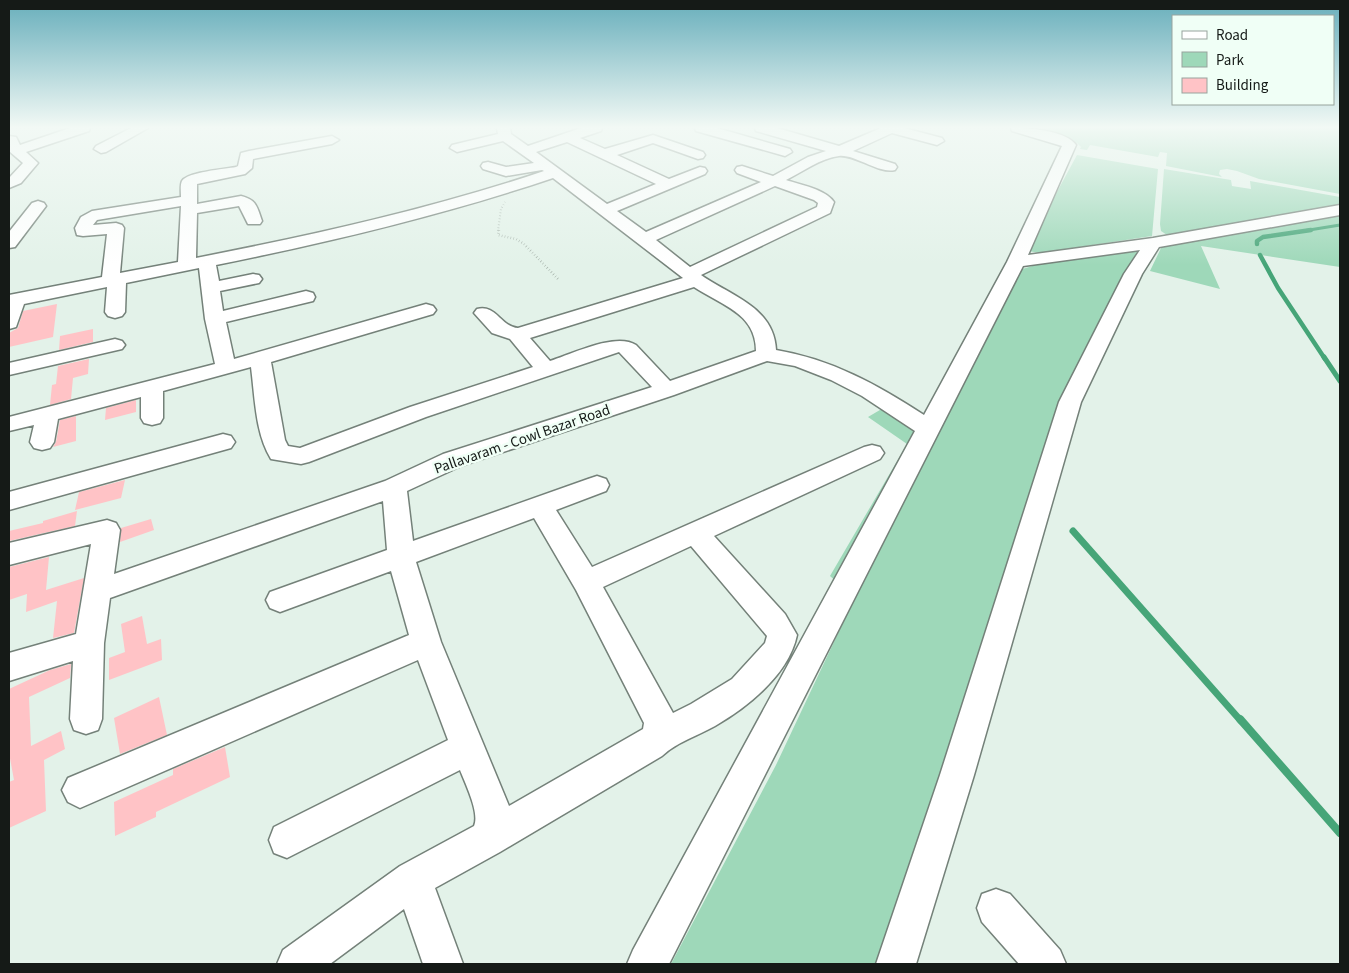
<svg xmlns="http://www.w3.org/2000/svg" width="1349" height="973" viewBox="0 0 1349 973" font-family="'Source Sans 3',sans-serif">
<style>
.green{fill:#9ed8b9}
.lines{fill:none;stroke-linecap:round;stroke-linejoin:round}
.stream-far4{stroke:#46a578;stroke-width:3}
.stream-far3{stroke:#46a578;stroke-width:4.5}
.stream-far2{stroke:#46a578;stroke-width:5}
.stream-far1{stroke:#46a578;stroke-width:7}
.stream{stroke:#46a578;stroke-width:8}
.building{fill:#ffc3c6}
.minor-casing{stroke:#748179;stroke-width:3}
.path-far1{stroke:#9aa59e;stroke-width:2;stroke-dasharray:0.5 2.5;stroke-linecap:butt}
.path{stroke:#9aa59e;stroke-width:2.5;stroke-dasharray:0.5 2.5;stroke-linecap:butt}
.minor{fill:#fff;fill-rule:evenodd}
.labels{text-anchor:middle;stroke-width:5;stroke-linejoin:round;paint-order:stroke}
.street-label{font-size:15px;fill:#151a17;stroke:#f0fff6}
</style>
<rect width="100%" height="100%" fill="#e3f2e9"/>
<path class="green" d="M1042,128H1340V194L1259,179L1237,171L1227,169L1220,170L1219,174L1222,177L1166,166L1167,153L1160,152L1158,157L1090,145L1087,150L1080,149L1081,147L1077,143L1042,132Z
M1077,155L1158,169L1152,236L1040,253L1028,251L1027,247Z
M1164,169L1231,180L1232,186L1251,189L1250,181L1340,197V207L1176,235H1167L1161,231L1160,224Z
M1340,214V267L1201,246L1220,289L1150,271L1161,248L1169,244Z
M1144,248L1115,303L984,680L898,964H671L776,765L890,523L1019,270L1046,262Z
M885,407L918,433L840,585L830,576L907,444L868,417Z"/>
<g class="lines">
<path class="stream-far4" d="M1303,231L1340,225"/>
<path class="stream-far3" d="M1257,244V241L1263,237L1311,230
M1260,255L1278,288L1325,359"/>
<path class="stream-far2" d="M1324,357L1340,381"/>
<path class="stream-far1" d="M1073,531L1241,721"/>
<path class="stream" d="M1240,719L1340,833"/>
</g>
<path class="building" d="M57,304L53,337L9,347V333L18,328L23,311Z
M93,329V342L59,350L60,336Z
M89,359L88,374L73,378L71,399L50,405L52,385L56,384L58,366Z
M136,400V412L105,420L106,408Z
M76,416V441L53,447L56,442L60,420Z
M125,480L121,498L75,510L79,492Z
M77,511L75,526L9,541V531L43,523V521Z
M151,519L154,530L120,542L121,528Z
M49,557L46,590L84,578L74,633L53,638L57,601L26,612L27,594L9,600V567Z
M142,616L147,644L161,639L162,660L109,680V658L125,652L121,624Z
M71,664L70,678L29,697L31,746L61,731L65,749L44,760L46,811L9,828V782L14,780L9,753V689L50,670Z
M159,697L167,735L120,754L114,718Z
M225,747L230,777L156,812V817L115,836L114,802L173,775V769Z"/>
<g class="lines">
<defs>
<path id="minor" d="M70,128H90L89,131L26,152L38,163L21,183L9,188V178L23,163L9,151V136L16,137L20,145Z
M131,128H148L106,152L101,153L94,149L96,146Z
M497,128H510L511,134L528,146L581,128H602L601,131L580,138L605,149L653,135L703,152L705,155L703,158L698,159L653,143L617,155L669,179L700,167L705,168L707,171L705,174L617,211L646,232L761,182L737,173L735,170L737,167L742,166L773,176L808,157L826,151L756,131L755,128H777L839,146L881,128H904L942,138L944,141L937,145L892,133L853,151L895,164L897,167L895,170C878,174 855,154 839,156C821,158 802,172 786,180C801,185 825,189 834,202L830,213L701,275C731,296 774,307 776,350C831,359 878,385 924,415L1007,262L1062,146L1012,131L1011,128C1028,128 1065,130 1076,145L1028,255L1153,238L1340,205V215L1159,247L1142,274L1081,402L974,775L916,964H876L940,775L1059,402L1124,274L1140,250L1023,266L669,964H627L633,950L915,431L862,396L831,380L795,366L767,361L674,395L461,466L407,491L413,541L588,479L597,476L606,479L609,485L606,491L556,510L592,567L864,447L872,445L880,447L884,453L880,459L714,536L785,614L797,635C789,674 748,707 715,726C697,736 677,742 662,756L500,852L435,888L463,964H423L404,909L330,964H277L283,950L400,866L474,826C480,813 465,783 460,770L287,858L274,853L269,840L274,827L448,740L418,660L80,808L68,802L62,790L68,778L409,635L391,571L280,612L270,608L266,600L270,592L387,550L383,501L110,598L104,643L102,719L98,730L86,734L74,730L70,719L73,661L9,681V653L76,634L91,544L9,565V543L107,520L116,523L120,530L114,574L385,481L443,454L652,387L619,352L426,417L309,462L301,464L271,459C255,433 255,397 251,367L163,391V418L160,423L152,425L144,423L141,418V397L58,419L54,442L50,448L42,450L34,448L30,442L34,425L9,431V417L215,364L205,319L199,268L126,283L125,312L122,316L115,318L108,316L105,312L107,287L24,304L16,327L9,329V295L102,277L107,234L83,236L77,235L75,228L81,217L92,211L181,197C181,192 180,185 182,181C187,172 225,169 236,167L238,166L241,153L249,151L332,136L339,140L332,144L253,159L252,168L245,174L197,184V204L241,196C257,200 257,207 262,221L260,224H248L239,206L197,213L196,258C313,235 431,209 544,171L542,170L506,176L483,169L481,166L483,163L488,162L506,167L534,163L503,141L457,152L450,148L452,145L498,134ZM567,142L656,184L607,204L536,152ZM553,178L683,278L518,328C500,326 496,304 477,309L474,313L492,333L510,339L533,367L410,407L300,448L288,446L285,440L271,362L433,314L436,310L433,306L426,304L234,359L226,322L313,301L315,297L313,293L306,291L223,311L220,291L259,283L262,279L259,275L253,274L219,281L216,265C330,242 443,215 553,178ZM775,186L814,200L818,203L817,207L690,267L656,240ZM181,206L178,262L120,273L124,228L122,225L116,223L93,225L97,220ZM694,287C721,305 756,313 756,351L670,381L636,345C616,332 572,354 550,361L530,338ZM534,518L576,590L644,723L643,729L509,806L441,642L416,562ZM691,546L767,636L765,643L732,679L691,704L673,713L603,587Z
M695,128H717L790,149L792,152L785,156L696,131Z
M38,201L44,203L46,206L15,247L9,248V232L32,203Z
M115,339L122,341L125,345L122,349L9,375V363Z
M223,434L231,436L235,442L231,448L9,510V492Z
M996,889L1010,894L1060,950L1066,964H1019L982,922L977,908L982,894Z"/>
</defs>
<use href="#minor" class="minor-casing"/>
<path class="path-far1" d="M498,231L501,209L505,202"/>
<path class="path" d="M499,230L498,235L516,239L524,244L558,279"/>
<use href="#minor" class="minor"/>
</g>
<linearGradient id="sky" x2="0" y2="1"><stop stop-color="#67aebb"/><stop offset="0.48" stop-color="#f2f9f5"/><stop offset="1" stop-color="#f2f9f5" stop-opacity="0"/></linearGradient>
<rect width="1349" height="265" fill="url(#sky)"/>
<g class="labels">
<g class="street-label">
<text transform="translate(522 439) rotate(-19)" y="5">Pallavaram - Cowl Bazar Road</text>
</g>
</g>
<rect width="1349" height="973" fill="none" stroke="#151a17" stroke-width="20"/>
<rect x="1172" y="15" width="162" height="90" fill="#f0fff6" stroke="#98a39d"/>
<rect x="1182" y="31" width="25" height="8" fill="#ffffff" stroke="#98a39d"/>
<text x="1216" y="40" font-size="15" fill="#151a17">Road</text>
<rect x="1182" y="52" width="25" height="15" fill="#9ed8b9" stroke="#98a39d"/>
<text x="1216" y="65" font-size="15" fill="#151a17">Park</text>
<rect x="1182" y="78" width="25" height="15" fill="#ffc3c6" stroke="#98a39d"/>
<text x="1216" y="90" font-size="15" fill="#151a17">Building</text>
</svg>
